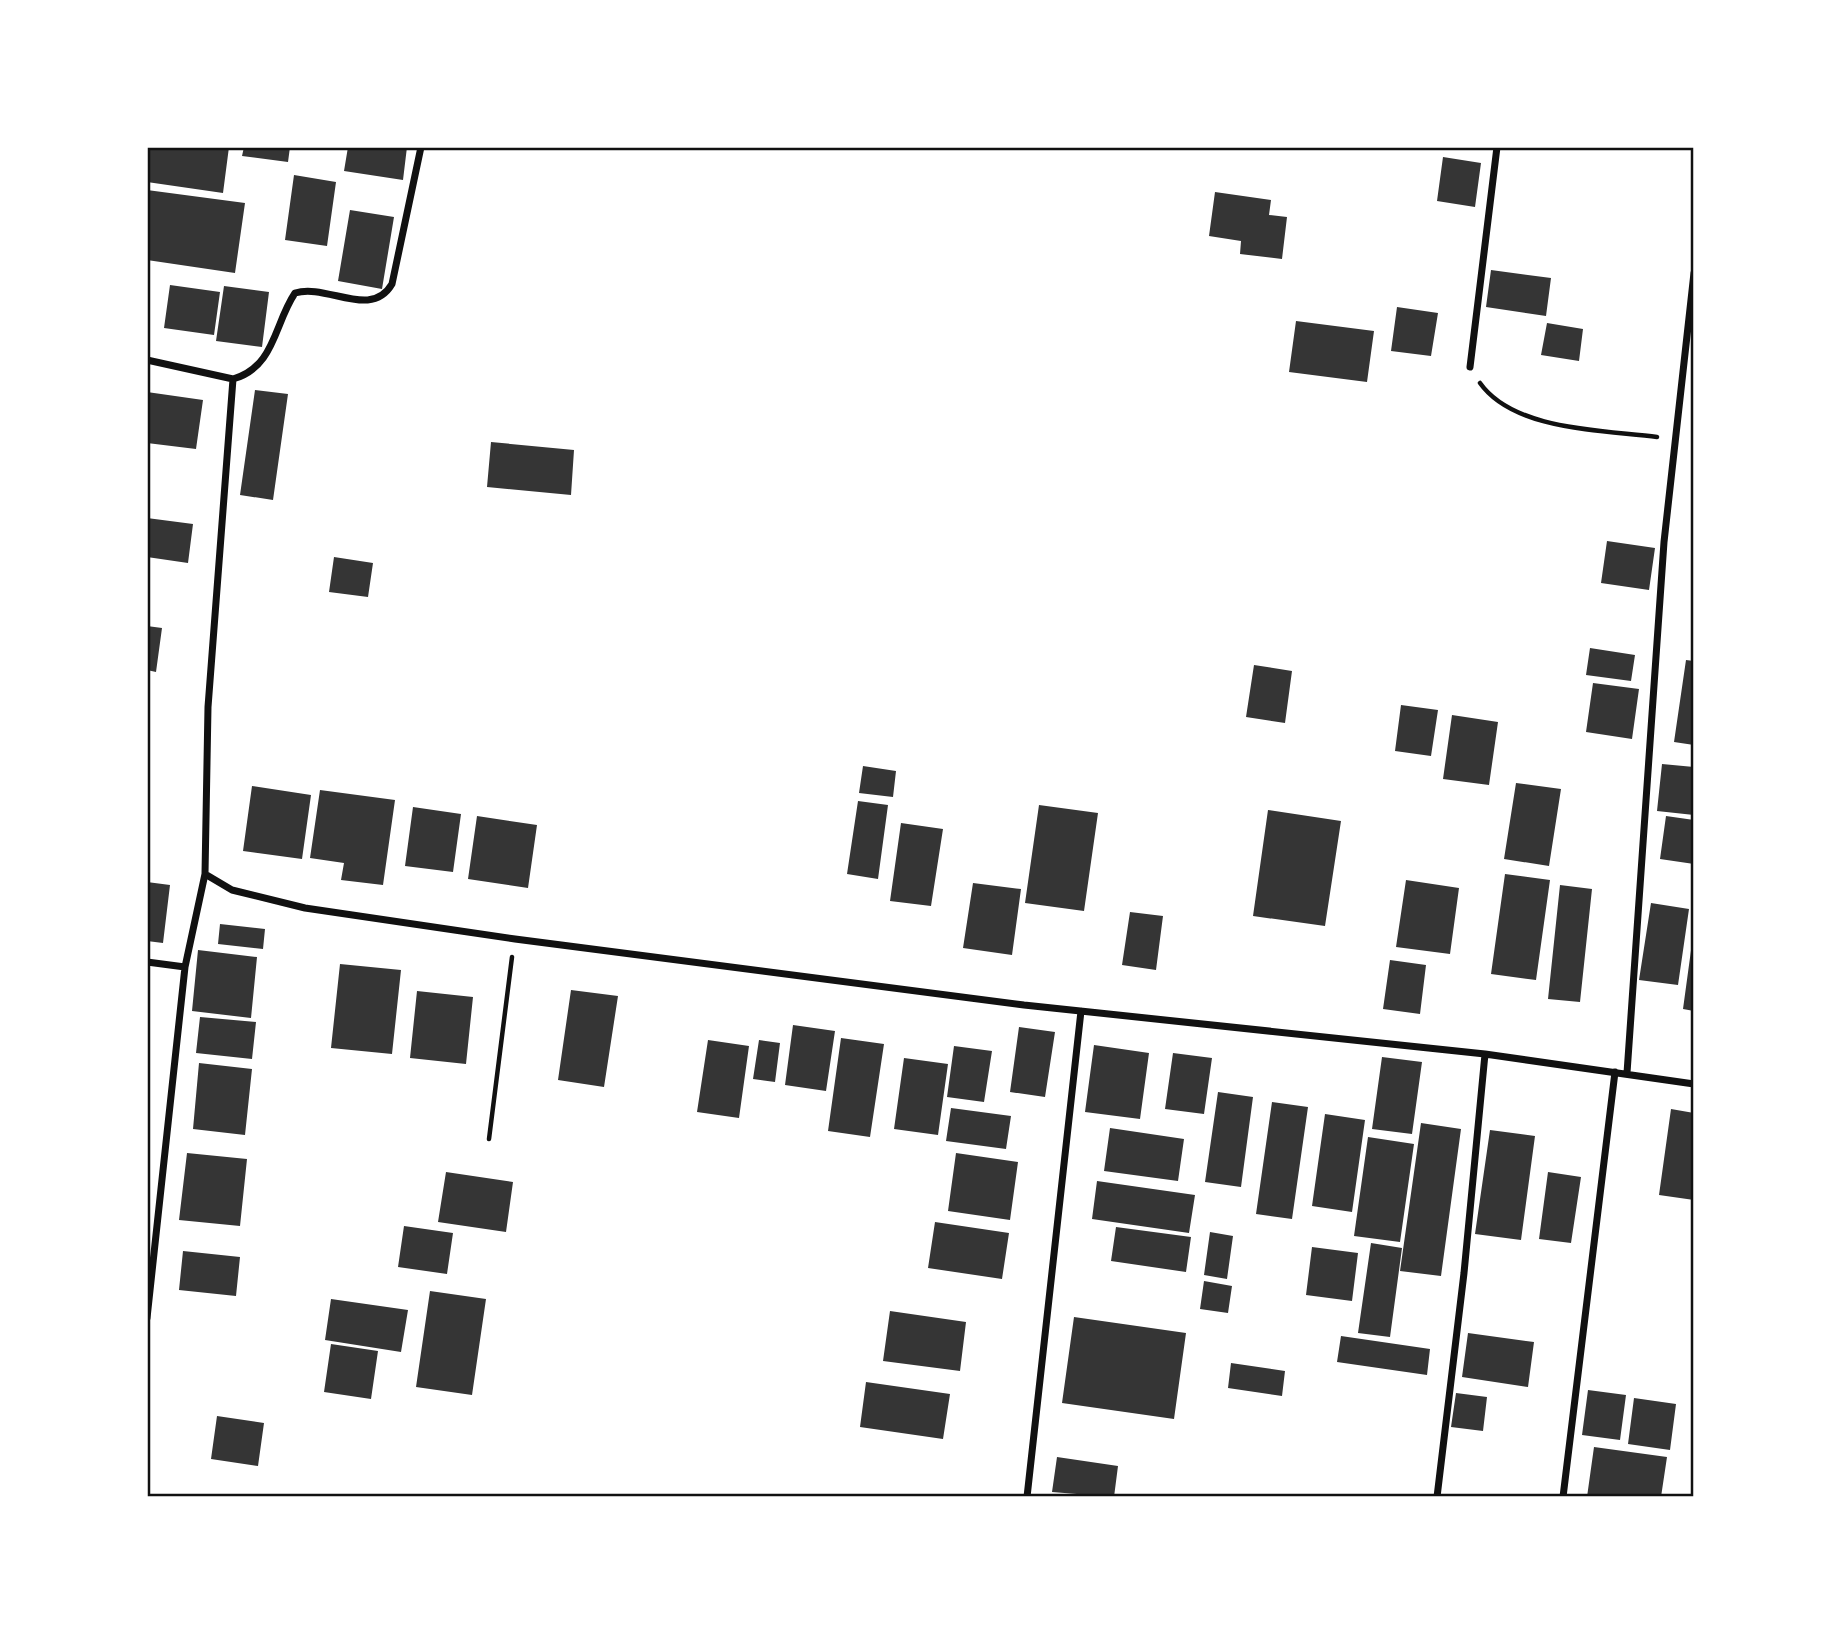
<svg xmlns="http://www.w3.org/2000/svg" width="1841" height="1644" viewBox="0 0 1841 1644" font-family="'Noto Serif',serif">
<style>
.building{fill:#353535}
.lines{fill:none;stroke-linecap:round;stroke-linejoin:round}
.path{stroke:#111;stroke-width:4.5}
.minor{stroke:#111;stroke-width:7}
.neatline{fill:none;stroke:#111;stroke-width:2.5}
</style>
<rect width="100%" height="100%" fill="#fff"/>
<path class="building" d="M147,147H229L223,193L147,182Z
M244,147H290L288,162L242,156Z
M348,147H407L403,180L344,171Z
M1443,157L1481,163L1475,207L1437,201Z
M294,175L336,182L327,246L285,240Z
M147,190L245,203L235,273L147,260Z
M1215,192L1271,200L1269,215L1287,217L1282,259L1240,254L1241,241L1209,236Z
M350,210L394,217L382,289L338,281Z
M1491,270L1551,278L1546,316L1486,307Z
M170,285L220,292L214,335L164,328Z
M224,286L269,292L262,347L216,341Z
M1397,307L1438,313L1431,356L1391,351Z
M1296,321L1374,331L1367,382L1289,372Z
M1547,323L1583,329L1579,361L1541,355Z
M255,390L288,394L273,500L240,495Z
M147,392L203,400L196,449L147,443Z
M491,442L574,450L571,495L487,487Z
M147,518L193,524L188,563L147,557Z
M1607,541L1655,548L1649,590L1601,583Z
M334,557L373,563L368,597L329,592Z
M147,626L162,628L156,672L147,670Z
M1590,648L1635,655L1631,681L1586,675Z
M1686,660L1694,661V745L1674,742Z
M1254,665L1292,671L1285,723L1246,717Z
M1593,683L1639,689L1632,739L1586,732Z
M1401,705L1438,710L1431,756L1395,751Z
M1452,715L1498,722L1489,785L1443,779Z
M1662,764L1694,767V815L1657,811Z
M863,766L896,771L893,797L859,793Z
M1516,783L1561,789L1549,866L1504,859Z
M252,786L311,795L302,859L243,851Z
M320,790L395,800L383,885L341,880L344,863L310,858Z
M858,801L888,805L878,879L847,874Z
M1039,805L1098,813L1084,911L1025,903Z
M413,807L461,814L453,872L405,866Z
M1268,810L1341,821L1325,926L1253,916Z
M477,816L537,825L528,888L468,879Z
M1666,816L1694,820V864L1660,859Z
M901,823L943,829L931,906L890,901Z
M1505,874L1550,880L1536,980L1491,974Z
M1406,880L1459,888L1450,954L1396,947Z
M147,882L170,885L163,943L147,941Z
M973,883L1021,889L1012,955L963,948Z
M1560,885L1592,889L1580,1002L1548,999Z
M1651,903L1689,909L1678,985L1639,980Z
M1130,912L1163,916L1156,970L1122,965Z
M220,924L265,929L263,949L218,944Z
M1692,943H1694V1011L1683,1009Z
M198,950L257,957L251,1018L192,1011Z
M1390,960L1426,965L1420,1014L1383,1009Z
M340,964L401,970L392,1054L331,1048Z
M571,990L618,996L604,1087L558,1080Z
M417,991L473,997L466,1064L410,1058Z
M200,1017L256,1022L252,1059L196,1053Z
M793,1025L835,1031L826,1091L785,1085Z
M1019,1027L1055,1032L1045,1097L1010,1092Z
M841,1038L884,1044L870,1137L828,1131Z
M708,1040L749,1046L739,1118L697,1112Z
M759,1040L780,1043L775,1082L753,1079Z
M1094,1045L1149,1053L1140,1119L1085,1112Z
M954,1046L992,1051L984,1102L947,1097Z
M1173,1053L1212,1058L1204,1114L1165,1109Z
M1382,1057L1422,1062L1412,1134L1372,1129Z
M904,1058L948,1064L938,1135L894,1129Z
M199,1063L252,1069L245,1135L193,1129Z
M1218,1092L1253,1097L1241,1187L1205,1182Z
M1272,1102L1308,1107L1292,1219L1256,1214Z
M951,1108L1011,1116L1006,1149L946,1141Z
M1671,1109L1694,1113V1200L1659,1195Z
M1325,1114L1365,1120L1352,1212L1312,1206Z
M1421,1123L1461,1129L1441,1276L1400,1271Z
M1110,1128L1184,1139L1178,1181L1104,1171Z
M1490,1130L1535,1136L1521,1240L1475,1234Z
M1368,1137L1414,1144L1400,1242L1354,1236Z
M187,1153L247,1159L240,1226L179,1220Z
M956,1153L1018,1162L1010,1220L948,1211Z
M446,1172L513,1182L506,1232L438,1222Z
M1548,1172L1581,1177L1571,1243L1539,1239Z
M1097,1181L1195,1195L1189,1233L1092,1219Z
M935,1222L1009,1233L1002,1279L928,1268Z
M404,1226L453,1233L447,1274L398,1267Z
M1116,1227L1191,1237L1186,1272L1111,1261Z
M1210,1232L1233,1236L1227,1279L1204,1275Z
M1371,1243L1402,1248L1390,1337L1358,1333Z
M1312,1247L1358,1253L1352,1301L1306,1295Z
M183,1251L240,1257L236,1296L179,1290Z
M1204,1281L1232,1286L1228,1313L1200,1309Z
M430,1291L486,1299L472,1395L416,1387Z
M331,1299L408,1310L401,1352L325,1340Z
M890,1311L966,1322L960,1371L883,1361Z
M1074,1317L1186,1333L1174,1419L1062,1403Z
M1468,1333L1534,1342L1528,1387L1462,1377Z
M1341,1336L1430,1349L1427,1375L1337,1362Z
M331,1344L378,1351L371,1399L324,1392Z
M1231,1363L1285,1371L1282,1396L1228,1388Z
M866,1382L950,1394L943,1439L860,1427Z
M1588,1390L1626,1395L1620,1440L1582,1435Z
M1456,1393L1487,1397L1483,1431L1451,1427Z
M1634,1398L1676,1404L1670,1450L1628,1444Z
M217,1416L264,1423L258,1466L211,1459Z
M1594,1447L1667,1457L1661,1497H1587Z
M1057,1457L1118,1466L1114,1497L1052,1492Z"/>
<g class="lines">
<path class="path" d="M1480,383C1514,431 1604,430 1657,437
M489,1139L512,957"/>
<path class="minor" d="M147,360L233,379L208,707L205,874L232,890L305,908L515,939L1024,1005L1485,1054L1694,1084
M1470,367L1497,147
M233,379C275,367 274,324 295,293C327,283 371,320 392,284L421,147
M147,962L185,967
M1627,1073L1664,542L1694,273
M147,1318L185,967L205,874
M1027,1497L1081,1011
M1437,1497L1464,1273L1485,1054
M1563,1497L1615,1072"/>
</g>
<rect width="1841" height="1644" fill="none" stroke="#ffffff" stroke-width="298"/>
<rect x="149" y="149" width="1543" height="1346" class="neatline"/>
</svg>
